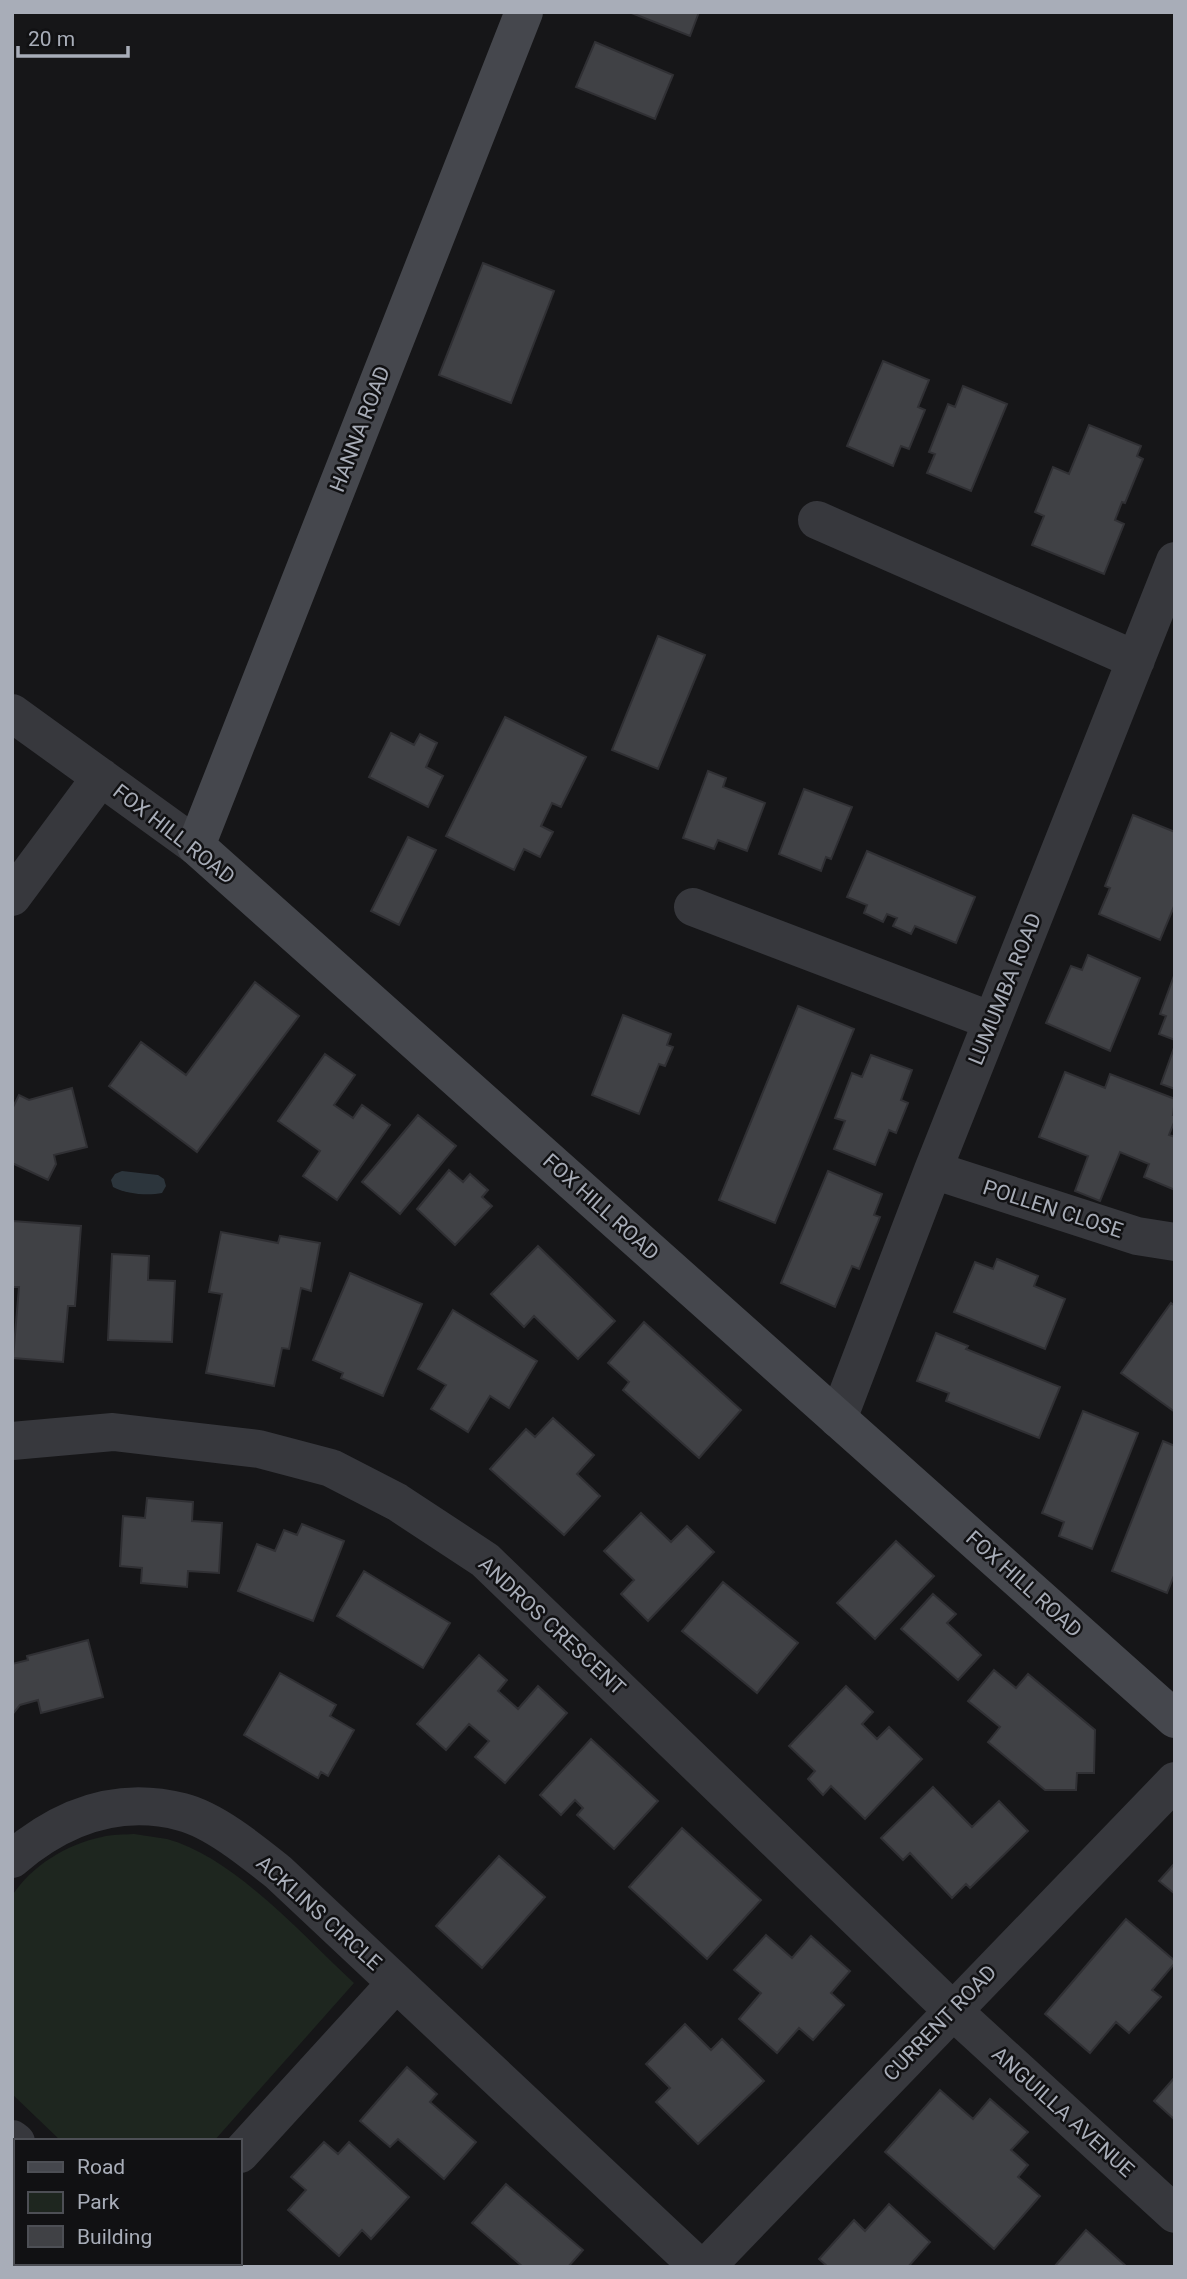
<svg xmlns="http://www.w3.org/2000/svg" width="1187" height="2279" viewBox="0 0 1187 2279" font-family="Roboto,sans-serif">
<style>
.green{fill:#1e261f}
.water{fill:#2c353c}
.building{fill:#404145;stroke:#303034;stroke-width:2}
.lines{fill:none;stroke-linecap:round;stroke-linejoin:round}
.street{stroke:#37383d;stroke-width:38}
.secondary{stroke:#45474d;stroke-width:38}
.labels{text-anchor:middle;stroke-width:5;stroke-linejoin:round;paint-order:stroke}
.street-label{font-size:21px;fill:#a8adb8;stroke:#111113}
</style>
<rect width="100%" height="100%" fill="#161618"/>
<path class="green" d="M134,1834C145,1836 156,1837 167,1839C234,1857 303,1936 354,1983L214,2141H61L12,2094V1896C31,1866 67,1844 102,1837C112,1834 124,1835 134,1834Z"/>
<path class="water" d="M122,1171L158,1175L164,1179L166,1186L162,1193C148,1196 126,1194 113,1187L111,1180L115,1174Z"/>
<path class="building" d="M629,12H699L690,36Z
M595,42L673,75L655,119L576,87Z
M483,263L554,291L511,403L439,375Z
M883,361L929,380L918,407L925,410L909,449L901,446L893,466L847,446Z
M963,386L1007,404L971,491L927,473L935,454L929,452L948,404L955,407Z
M1089,425L1141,446L1137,456L1143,459L1125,503L1122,502L1115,520L1124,524L1104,574L1032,545L1044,516L1035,512L1053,467L1069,474Z
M658,636L705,655L658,769L612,750Z
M505,717L586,757L561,807L552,803L541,826L553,832L540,857L524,849L514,870L446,836Z
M391,733L414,745L420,734L437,743L426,767L443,776L428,807L369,777Z
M708,771L726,778L723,787L765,803L747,851L718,840L714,849L683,838Z
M804,789L852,807L831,859L826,857L821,871L779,854Z
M1133,815L1175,832V904L1160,940L1099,914L1110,888L1105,886Z
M408,837L436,850L399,925L371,911Z
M867,851L975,897L956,943L915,926L911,934L893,926L897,918L887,914L883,922L864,913L867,905L847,897Z
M1088,955L1140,978L1110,1051L1046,1023L1071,966L1082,970Z
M1175,973V1040L1159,1034L1166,1016L1160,1014Z
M255,982L299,1016L197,1152L109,1086L141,1042L186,1075Z
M798,1006L854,1029L775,1223L719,1200Z
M623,1015L671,1034L667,1045L673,1047L665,1066L659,1064L639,1114L592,1095Z
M1175,1045V1089L1161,1084Z
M325,1054L355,1075L334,1105L353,1118L362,1105L390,1125L337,1200L303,1176L320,1151L278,1121Z
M871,1055L912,1070L901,1100L908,1103L896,1133L889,1130L875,1165L834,1149L845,1121L835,1118L852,1073L862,1077Z
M1065,1072L1105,1088L1110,1074L1175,1099L1173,1115H1175V1120L1169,1135L1175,1137V1190L1144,1177L1149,1164L1120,1152L1100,1201L1075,1191L1088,1156L1039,1137Z
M72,1088L87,1147L54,1155L56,1164L48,1180L12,1163V1109L19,1095L29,1100Z
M418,1115L456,1146L400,1214L362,1182Z
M449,1170L463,1182L470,1174L488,1190L482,1197L492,1206L455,1245L417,1209Z
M828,1171L882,1194L874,1215L880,1217L859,1269L852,1266L835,1307L781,1283Z
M12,1221L81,1226L75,1306H68L63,1362L13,1358L19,1287H12Z
M221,1232L278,1243L280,1236L320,1243L311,1291L301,1288L289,1349L282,1348L274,1386L206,1373L222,1294L209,1292Z
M538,1246L615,1321L578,1359L534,1316L524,1327L491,1294Z
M112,1254L149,1256L148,1280L175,1281L172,1342L108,1340Z
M997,1259L1038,1276L1034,1286L1065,1299L1045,1349L954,1312L975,1262L993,1269Z
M350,1273L422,1304L383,1396L341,1378L343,1373L313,1360Z
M1171,1303L1175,1306V1412L1121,1373Z
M453,1310L537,1361L509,1408L490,1396L468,1432L431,1409L446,1385L418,1369Z
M644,1322L741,1410L699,1458L623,1390L629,1382L608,1363Z
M936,1333L968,1346L966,1349L1060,1387L1039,1438L946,1401L949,1393L917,1381Z
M1083,1411L1138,1433L1092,1549L1059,1536L1064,1522L1042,1513Z
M553,1418L594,1455L577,1474L600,1496L564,1535L490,1469L526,1429L535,1437Z
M1163,1441L1175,1446V1573L1167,1593L1112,1571Z
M147,1498L193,1502L192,1521L222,1523L219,1573L188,1571L187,1587L141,1583L142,1568L120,1566L123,1516L145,1518Z
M641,1513L671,1542L687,1526L714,1552L648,1621L621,1594L634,1580L604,1551Z
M302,1524L344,1541L313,1621L238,1591L257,1544L275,1551L284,1530L297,1535Z
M896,1541L934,1576L875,1639L837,1603Z
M364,1571L450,1623L423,1668L337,1616Z
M723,1582L798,1643L757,1693L682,1631Z
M933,1594L956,1614L947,1623L981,1655L958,1680L901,1629Z
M88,1640L103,1697L41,1713L38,1700L20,1705L12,1715V1664L28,1660L27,1656Z
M479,1655L507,1680L498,1691L518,1709L538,1686L567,1713L505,1783L475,1757L489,1741L469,1724L446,1750L417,1724Z
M994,1670L1016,1688L1028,1674L1095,1730L1094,1773H1077L1076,1790H1045L988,1742L1000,1727L968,1701Z
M280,1673L336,1705L330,1716L354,1730L328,1776L321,1772L318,1778L244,1735Z
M846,1686L873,1712L862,1724L877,1739L889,1727L922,1759L865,1819L831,1786L823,1795L808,1779L815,1771L789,1746Z
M591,1739L658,1801L614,1849L577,1815L583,1808L575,1800L561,1815L540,1795Z
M933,1787L972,1827L999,1801L1028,1831L970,1888L966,1884L952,1898L910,1853L903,1860L881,1838Z
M682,1828L761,1900L707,1959L629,1887Z
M499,1856L545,1897L482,1968L436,1926Z
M1175,1863V1894L1159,1881Z
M1126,1919L1175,1961V1963L1152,1990L1161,1997L1129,2033L1116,2022L1090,2053L1045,2014Z
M766,1935L792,1958L811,1936L850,1971L831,1993L844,2005L813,2040L799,2028L777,2053L739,2019L761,1993L734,1970Z
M685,2024L711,2050L722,2039L764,2081L698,2144L656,2102L670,2088L646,2064Z
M407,2067L437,2094L430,2102L476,2142L444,2179L398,2139L390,2147L360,2121Z
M1175,2077V2120L1154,2101Z
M940,2090L973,2119L990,2099L1028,2132L1011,2150L1028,2165L1018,2177L1040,2196L994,2249L885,2152Z
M324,2142L338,2154L349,2142L409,2197L371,2239L362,2230L339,2256L288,2210L306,2190L291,2177Z
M506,2184L583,2250L568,2267H523L472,2223Z
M889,2204L930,2242L908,2267H828L819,2259L854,2220L865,2231Z
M12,2228L16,2231V2244L12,2249Z
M1086,2230L1127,2267H1054Z"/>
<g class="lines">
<path class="street" d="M817,520L1136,660
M12,713L196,846
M12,897L101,777
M693,907L992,1021
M933,1170L1137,1236L1175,1242
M838,1419L933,1170L1175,561
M12,1441L113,1432L259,1449L331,1468L397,1502L485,1560L952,2010L1175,2214
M12,1859C61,1817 117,1795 182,1812C214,1820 253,1852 278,1872L699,2267
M12,2139L16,2142
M240,2154L396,1983
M706,2267L1175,1781"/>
<path class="secondary" d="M524,12L196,846L1175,1719"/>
</g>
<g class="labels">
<g class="street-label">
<text transform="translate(360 429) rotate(-69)" y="7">HANNA ROAD</text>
<text transform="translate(174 834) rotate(38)" y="7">FOX HILL ROAD</text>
<text transform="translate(1005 989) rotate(-68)" y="7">LUMUMBA ROAD</text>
<text transform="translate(601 1207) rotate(42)" y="7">FOX HILL ROAD</text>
<text transform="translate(1053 1209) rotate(18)" y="7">POLLEN CLOSE</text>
<text transform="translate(1024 1584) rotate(42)" y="7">FOX HILL ROAD</text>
<text transform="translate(552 1626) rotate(43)" y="7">ANDROS CRESCENT</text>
<text transform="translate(319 1913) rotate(42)" y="7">ACKLINS CIRCLE</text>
<text transform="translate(940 2023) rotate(-46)" y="7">CURRENT ROAD</text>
<text transform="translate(1063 2112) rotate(42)" y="7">ANGUILLA AVENUE</text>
</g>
</g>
<rect width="1187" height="2279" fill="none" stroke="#a8adb8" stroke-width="28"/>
<rect x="14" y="2139" width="228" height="126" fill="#111113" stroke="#4d4f55" stroke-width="2"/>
<rect x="28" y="2162" width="35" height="10" fill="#45474d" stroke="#4d4f55" stroke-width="2"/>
<text x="77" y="2174" font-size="21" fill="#a8adb8">Road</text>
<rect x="28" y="2192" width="35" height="21" fill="#1e261f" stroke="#4d4f55" stroke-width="2"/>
<text x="77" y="2209" font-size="21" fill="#a8adb8">Park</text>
<rect x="28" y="2226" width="35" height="21" fill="#404145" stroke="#4d4f55" stroke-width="2"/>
<text x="77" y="2244" font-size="21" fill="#a8adb8">Building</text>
<path d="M18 46v10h110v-10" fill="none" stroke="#a8adb8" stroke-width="3.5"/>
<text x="28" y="46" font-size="21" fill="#a8adb8" stroke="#111113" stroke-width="5" paint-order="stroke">20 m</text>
</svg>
